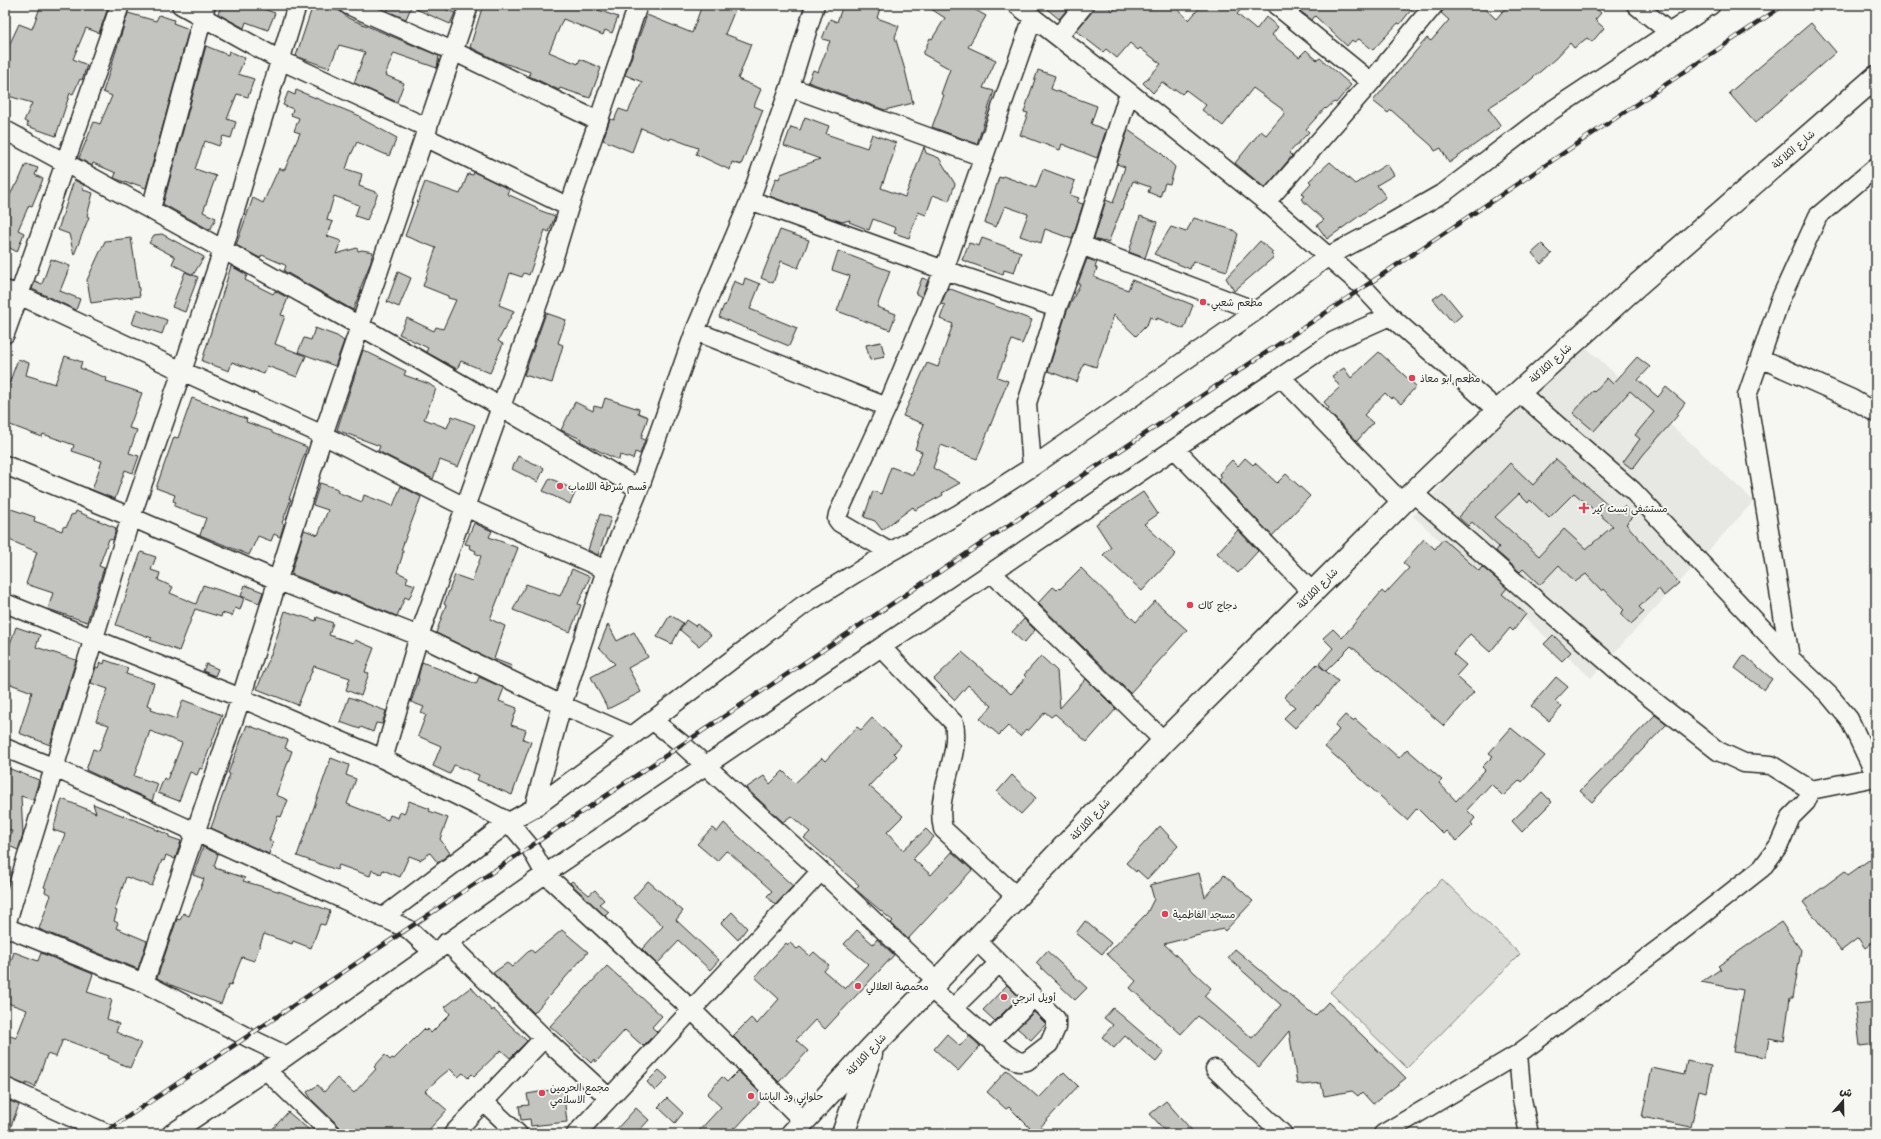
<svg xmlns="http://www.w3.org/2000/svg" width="1881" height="1139" viewBox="0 0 1881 1139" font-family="'Playpen Sans','Playpen Sans Arabic',sans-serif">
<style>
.built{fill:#e7e7e3}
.green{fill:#d9d9d5;stroke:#828280}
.building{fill:#c3c3c0;stroke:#2b2b2b;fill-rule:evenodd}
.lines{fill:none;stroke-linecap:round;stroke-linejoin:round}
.minor-casing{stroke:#2b2b2b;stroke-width:21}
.major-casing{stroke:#2b2b2b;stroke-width:25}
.minor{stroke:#f6f6f2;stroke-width:18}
.major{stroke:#f6f6f2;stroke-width:22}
.rail-casing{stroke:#2b2b2b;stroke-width:4.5}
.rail{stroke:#f6f6f2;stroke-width:3;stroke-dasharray:9;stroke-linecap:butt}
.poi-dot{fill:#d1495b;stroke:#f6f6f2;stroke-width:1.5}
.labels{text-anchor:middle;stroke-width:4;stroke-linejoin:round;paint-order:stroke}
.street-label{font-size:10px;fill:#2b2b2b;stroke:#f6f6f2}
.poi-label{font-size:10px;fill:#2b2b2b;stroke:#f6f6f2;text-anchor:start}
</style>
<rect width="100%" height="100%" fill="#f6f6f2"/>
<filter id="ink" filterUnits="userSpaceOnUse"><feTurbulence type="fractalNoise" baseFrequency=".025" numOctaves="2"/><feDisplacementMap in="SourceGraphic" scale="8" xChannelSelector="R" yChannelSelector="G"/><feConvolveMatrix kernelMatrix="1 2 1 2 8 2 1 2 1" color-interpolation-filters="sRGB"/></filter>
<g filter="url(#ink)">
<path class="built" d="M1577,339L1754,501L1591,678L1413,516Z"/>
<path class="green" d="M1442,879L1520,954L1407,1068L1330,992Z"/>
<path class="building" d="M41,5H109L99,33L86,28L73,59L87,65L82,80L80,79L73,94L70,93L56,136L27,126L28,123L24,121L32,103L5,95V54L19,24L32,29Z
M222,5H252L275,13L268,30L246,22L244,28L218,14Z
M313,5L340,11L348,18L439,56L437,68L394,53L385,75L404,83L397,102L354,83L365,52L339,45L329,68L296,56Z
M390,5H412L406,19L387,11Z
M418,5H434L455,13L450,24L416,9Z
M483,5H599L598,10L618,17L612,33L605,30L603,35L563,19L549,52L578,64L580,59L601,68L590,98L560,88L559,90L529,76L530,72L498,61L470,47Z
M702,5H737L725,34L751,44L738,79L761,89L754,106L763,110L741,165L732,162L730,170L696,154L698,148L671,138L670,140L641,128L632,152L603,140L610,119L614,120L619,109L628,112L642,82L625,75L647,15L692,33Z
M843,5H881L877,18L899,26L895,37L905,70L913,103L885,110L808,82L813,70L818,72L830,41L822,39L830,19L837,22Z
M925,5H967L986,16L968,47L996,60L983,88L994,91L977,144L932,127L944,95L941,94L950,69L923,54L930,38L932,39L945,18Z
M1042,5H1071L1059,19Z
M1094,5H1106L1113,11L1118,5H1173L1189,20L1202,5H1245L1237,14L1256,30L1266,17L1278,27L1272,35L1299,57L1306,50L1317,60L1320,58L1351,85L1336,103L1334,102L1326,109L1325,108L1306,129L1309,132L1289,153L1292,156L1265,188L1235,163L1261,131L1266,135L1285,113L1282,109L1253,88L1223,126L1202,110L1206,105L1186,90L1182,94L1175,89L1174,91L1162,82L1153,93L1143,83L1161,64L1140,48L1138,50L1130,43L1117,58L1106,49L1103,52L1076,31L1092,12Z
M1303,5H1415L1400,24L1398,23L1373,50L1359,39L1354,42L1352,40L1347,46L1315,16L1312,20L1300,11Z
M1449,5H1481L1496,19L1508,5H1592L1601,13L1595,20L1604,28L1592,42L1587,38L1574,48L1570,43L1556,58L1527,83L1488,108L1501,126L1449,163L1441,148L1435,151L1432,146L1391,110L1388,113L1373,101L1427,38L1431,41L1449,20L1441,13Z
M128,13L156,21L159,15L174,20L173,23L189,29L146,188L132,183V185L114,178L116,173L93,163L92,166L79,158L94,122L100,124L112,96L103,92Z
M1811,23L1836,52L1755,123L1729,93Z
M206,46L228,55L229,51L245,58L238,74L254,79L248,97L237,94L227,119L236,122L231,138L223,136L219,146L205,141L195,169L216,176L203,212L216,218L210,230L163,204Z
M1038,70L1055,76L1051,89L1097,106L1091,124L1106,130L1097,158L1062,144L1060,150L1020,135L1028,113L1024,112Z
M296,90L360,116V118L397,138L389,156L357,142L350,157L346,169L362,174L359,186L378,193L367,220L355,216L359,205L334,196L327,220L333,222L327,236L341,241L336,254L357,248L358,251L362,250L373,252L370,264L360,289L361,290L353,310L284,271L286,266L285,265L262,255L260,258L236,245L253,198L263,203L279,168L283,170L285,169L300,133L294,131L299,118L291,115L293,109L283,105L288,92L295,95Z
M805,117L829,126L826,134L867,148L872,134L896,143L893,149L895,150L881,188L905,197L924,147L926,153L939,158L955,184L949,201L933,195L926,215L918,212L909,238L894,233L896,228L873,219L869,230L849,222L850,220L842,222L769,196L776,178L779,179L781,174L820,159L784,146L791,127L800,130Z
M1128,130L1160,152L1175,167L1170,184L1165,183L1160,197L1148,192L1150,187L1133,181L1108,243L1104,241V242L1094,239L1106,200L1113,203L1125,167L1117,164Z
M1330,162L1355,184L1387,164L1394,175L1377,185L1386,197L1327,239L1317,225L1324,220L1301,199L1304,196L1302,193L1311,183L1309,181Z
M26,164L38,168L35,175L43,179L32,206L29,205L18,230L24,233L17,252L10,248L5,258V205L15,185H17Z
M1043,169L1075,181L1070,195L1079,198L1077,202L1083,204L1072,239L1045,229L1041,243L1020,236L1028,214L1005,206L996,227L985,223L999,177L1002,178L1003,176L1036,188Z
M474,172L509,189L507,194L536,207V209L555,216L549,232L545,230L529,275L524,273L522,277L510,273L499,305L514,311L498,341L503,344L490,373L461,361L457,369L426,352L428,348L399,334L407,318L434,331L436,327L443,329L456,300L448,298V296L423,286L436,248L405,236L425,182L460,194L468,174L473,175Z
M74,180L84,185L83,190L93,193L87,216L89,217L74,255L69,234L58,230Z
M1140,216L1157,222L1145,258L1129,252Z
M1194,218L1233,230L1238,234L1227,271L1193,261L1190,269L1154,254L1171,227L1186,232Z
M780,230L809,240L798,268L781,261L773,283L761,278Z
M162,234L204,257L193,275L172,264L175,257L149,243L154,235Z
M131,238L140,296L91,303L87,280L105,241Z
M982,238L1021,252L1014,273L1004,270L1003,275L962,260L969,243L979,246Z
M1260,241L1273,252L1271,254L1274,257L1234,291L1226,278Z
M1542,244L1552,254L1541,264L1532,253Z
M838,251L890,271L877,307L896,314L890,330L837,311L850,276L832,270Z
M51,259L70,266L60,291L80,299L76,310L32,289L35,281L42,284Z
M1087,259L1097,262L1095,267L1097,268L1094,277L1128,290L1132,280L1193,305L1184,329L1157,318V320L1150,317L1147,325L1136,336L1114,315L1096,367L1084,363L1077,382L1048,371L1067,311L1080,284L1078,283Z
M231,266L247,275L245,280L273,294L275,291L288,298L281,315L285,316L275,344L306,356L297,377L267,366L264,374L232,362L229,371L202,361Z
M185,272L198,277L185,312L172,307Z
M398,272L411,278L399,307L387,302Z
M745,278L760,284L750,309L797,328L789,346L719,317L724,305L725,306L734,281L743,285Z
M922,278L928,280L922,297L916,294Z
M948,288L1032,320L1022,344L1012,340L997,377L1008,381L977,459L941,445L933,468L960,483L942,493L943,495L915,510L913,507L882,530L875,521L864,517L873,491L881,494L891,467L913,475L922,452L915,449L924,424L903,416L927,363L938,367L953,324L940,319L945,305L941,304Z
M1443,292L1462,315L1453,323L1433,299Z
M137,309L167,320L162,334L132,324Z
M546,313L566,320L558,343L563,345L552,383L524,375Z
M315,328L337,336L344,341L335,366L298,352L304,338L311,340Z
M881,342L885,357L870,360L866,345Z
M363,350L406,371L404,375L429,384L436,389L424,419L447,428L452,416L475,425L458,467L440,460L433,479L378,451L380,446L337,430Z
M1379,352L1416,386L1401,404L1393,397L1391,399L1385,393L1364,415L1373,423L1357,441L1327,410L1329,408L1324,402L1340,387L1332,376L1344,368L1351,378Z
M65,356L82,362L80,368L107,378L106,381L142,393L129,428L137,430L129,453L139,456L133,473L125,470L115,499L92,490L102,461L72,451L74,445L43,434L42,437L5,423V402L9,390L7,389L18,359L29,363L26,375L55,384Z
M1637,357L1650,367L1638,380L1658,397L1666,387L1685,403L1677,414L1678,415L1643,455L1634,467L1631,468L1623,462L1640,439L1635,435L1654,412L1630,391L1594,431L1573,413L1593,391L1594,392L1607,378L1613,384Z
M192,398L247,419L246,422L272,431V433L307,447L289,499H291L282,523L284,524L280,537L274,534L271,541L258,536L249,555L200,535L206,518L174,506L176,502L173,501L175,495L156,488L174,437L178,438Z
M605,398L639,409L638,413L648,417L641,438L645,440L640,454L635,452L633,459L620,455L619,460L603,453L580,441L581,439L561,430L575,402L593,411L594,406L602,408Z
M518,456L544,468L538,482L512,469Z
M1245,458L1253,465L1255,463L1277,483L1286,474L1310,496L1272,536L1219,480L1222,477L1219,474L1232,460L1238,466Z
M1556,459L1618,513L1624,506L1633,517L1626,524L1679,583L1664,596L1659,589L1639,607L1644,612L1631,624L1620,614L1624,610L1604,589L1602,591L1586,574L1575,582L1559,565L1540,585L1523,569L1520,572L1496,551L1499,547L1472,522L1468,526L1458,517L1510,463L1533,485ZM1574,493L1613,526L1586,549L1564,529L1539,556L1495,517L1519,494L1528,503L1530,500L1549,518Z
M550,478L576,491L570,504L543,491Z
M320,483L338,489L337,492L362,502L364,495L393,506L401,486L421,497L401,550L403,551L402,557L397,572L408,577L406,582L415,585L409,599L405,597L397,616L291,574L304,530L318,535L328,510L313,505Z
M1143,492L1158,514L1144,524L1176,554L1142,591L1103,555L1111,547L1096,524Z
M5,507L35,517L34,521L62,531L63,527L67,526L71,515L75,514L76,511L116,528L113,540L109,539L99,566L104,568L87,622L48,609L53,593L26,584L37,552L5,538Z
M600,514L611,518L598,555L588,550Z
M474,523L492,531L489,537L518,548L490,619L505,626L494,659L512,666L511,669L436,633L446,605L444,604L455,575L472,581L481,556L475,553L476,551L469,548L470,545L465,544Z
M1238,530L1258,551L1238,573L1217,553Z
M1424,539L1435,549L1443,539L1479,571L1482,567L1507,588L1502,594L1526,614L1513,631L1510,628L1490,652L1470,634L1453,654L1466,665L1456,676L1474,692L1444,726L1351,646L1326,671L1319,664L1333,648L1323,638L1333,629L1342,638L1382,591L1385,594L1409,568L1403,563Z
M141,552L156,557L151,570L160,573L158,580L173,587L170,593L196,604L203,585L244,598L240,610L235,608L232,616L222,613L221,617L195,609L179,651L150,640L152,638L116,625Z
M1081,568L1136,622L1155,601L1187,630L1130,693L1038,603L1053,587L1057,590L1059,588L1060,589Z
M572,569L590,577L578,604L581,605L570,632L513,610L526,584L560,596Z
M245,585L263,592L259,603L241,596Z
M285,611L316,621L317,617L333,623L329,635L353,643L355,640L374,648L365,672L369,673L361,696L346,690L350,678L314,666L298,705L257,689L273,649Z
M670,615L683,623L672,644L657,637Z
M1024,619L1035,630L1024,643L1012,632Z
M686,620L695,626L697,624L711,635L699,646L680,630Z
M608,624L617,641L634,632L648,657L628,668L641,692L608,709L591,677L615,664L599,647Z
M16,627L40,635L36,647L76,660L50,745L19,733L32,692L5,682V658Z
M1553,635L1571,652L1562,661L1544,644Z
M962,652L1011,694L1026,677L1024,675L1041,656L1057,671L1060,708L1086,679L1116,709L1087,742L1055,714L1051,717L1045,712L1028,731L1026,729L1020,736L1008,726L999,735L980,719L992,706L968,685L955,700L934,679Z
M1744,655L1772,679L1764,690L1735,668Z
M105,660L128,668L126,674L154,683L147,705L152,707L151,710L176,719L183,700L222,715L202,769L200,768L197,775L190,772L179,801L158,793L164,778L167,780L170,772H171L182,743L150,731L134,776L158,784L152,801L86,770L93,749L99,751L109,725L96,721L108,689L91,683L96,667L98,668L100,662L104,664Z
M422,662L476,684L479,677L504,688L499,701L517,708L511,725L526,730L523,739L531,742L512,795L477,780L479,775L454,765L450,774L433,766L441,746L418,736L426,715L421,713L424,707L411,702L419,679L418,678Z
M206,664L218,669L215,676L203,671Z
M1317,664L1338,681L1318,706L1317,705L1295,728L1284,718L1295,707L1284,697Z
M1556,677L1568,687L1555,701L1562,707L1549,721L1531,706Z
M349,697L386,711L382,724L376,723L373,732L361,727L360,729L340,722Z
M1345,715L1353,721L1355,719L1399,758L1407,749L1442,780L1439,783L1456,801L1485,770L1482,767L1493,756L1489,753L1511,728L1545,756L1522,782L1520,780L1503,796L1491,784L1467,810L1475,818L1471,823L1473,825L1457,841L1446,831L1443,834L1417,808L1407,820L1325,747L1339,730L1335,726Z
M1655,715L1667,724L1592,802L1580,791Z
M872,718L901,745L894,753L897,756L869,786L903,816L887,832L903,850L926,829L934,837L913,859L931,875L952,852L972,870L908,939L891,923L893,921L855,889L859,885L804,838L810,832L791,816L783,822L746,788L764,776L770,784L783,771L795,783L822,758L825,761L857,727L861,730Z
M247,725L288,740L285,748L292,751L276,795L288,800L281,817L278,816L269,840L273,842L269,854L211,828L230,774L228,773Z
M331,758L349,765L346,775L356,779L347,804L388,820L390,815L398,818L400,812L404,814L409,801L430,809L429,811L448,818L440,839L450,853L438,863L430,853L420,860L409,856L400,877L383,870L381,874L372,870L370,876L339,865L337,870L297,856Z
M5,767L39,780L33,800L21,796L23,834L18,850L7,845L12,831L5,829L9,813L5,812Z
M1012,775L1036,798L1021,814L997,792Z
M1542,792L1552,802L1522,832L1512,821Z
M62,799L96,813L93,804L155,828V829L169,835V837L181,841L175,859L166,855L164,861L162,860L152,886L126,877L115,910L117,911L114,921L118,923L116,928L147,941L138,969L39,929L51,895L45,892L46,888L44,887L65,834L53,830Z
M724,823L793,886L775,905L767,896L772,891L730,853L726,851L717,861L697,844L712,828L717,832Z
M1160,826L1178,846L1147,879L1137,870L1136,872L1126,863Z
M203,847L218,854L214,866L216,867L215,868L245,878L243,881L281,892L330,911L325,925L320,924L311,948L293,941L292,944L264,934L254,961L242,957L231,985L229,984L221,1004L171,985L157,978L177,919L180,920L183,913L189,916L204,879L193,875Z
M1876,855V940L1865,948L1858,938L1841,951L1803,902L1845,871L1848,875Z
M1199,873L1205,897L1224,875L1253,901L1225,931L1223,929L1164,944L1211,988L1204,996L1252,1038L1281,1005L1228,958L1235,949L1315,1016L1328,1002L1406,1078L1373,1104L1362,1092L1358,1096L1352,1091L1324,1096L1321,1083L1302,1085L1301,1084H1297L1289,1031L1259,1067L1198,1016L1181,1034L1130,988L1136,981L1107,954L1147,913L1154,899L1150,885Z
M572,881L589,895L595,890L604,900L599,904L609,912L605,916L570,883Z
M648,881L683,911L676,920L719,960L710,970L679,941L657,964L642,949L663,926L633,898Z
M732,912L747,928L738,940L721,923Z
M1085,921L1111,943L1102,954L1076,933Z
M1781,922L1801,950L1793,998H1790L1784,1041L1769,1038L1766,1057L1733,1052L1743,990L1701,982L1721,969L1718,966Z
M562,930L588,952L534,1013L493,973L507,963L512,967L531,949L534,953Z
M857,930L873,944L877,939L894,955L825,1029L815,1020L796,1040L808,1051L779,1082L733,1036L751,1018L757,1024L779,999L755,977L786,943L788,945L790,943L797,949L800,947L810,956L814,952L829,965L824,971L845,989L868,964L844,944Z
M1047,951L1087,988L1075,1000L1036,963Z
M14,952L38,961L41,953L93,974L87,992L112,1000L107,1019L119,1024L116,1032L141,1043L130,1068L108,1058L109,1056L63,1039L56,1057L47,1054L35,1087L26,1083V1085L5,1077V1034L16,1038L27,1010L5,1002V979Z
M607,966L662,1016L652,1027L657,1032L643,1046L625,1030L596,1062L594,1059L591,1063L550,1026Z
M1007,985L1019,997L995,1021L983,1010Z
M471,987L492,1011L493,1009L527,1041L510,1058L501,1050L474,1076L472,1074L468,1078L463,1073L458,1077L450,1069L440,1077L425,1091L447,1110L425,1134H342L339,1126L312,1100L307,1092L318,1085L324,1092L337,1078L354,1093L376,1069L374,1067L385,1055L390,1060L392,1058L394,1059L424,1029L426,1031L428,1029L431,1033L450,1014L445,1007Z
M1876,1002V1044L1860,1046L1855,1004Z
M1113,1008L1164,1052L1156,1062L1125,1036L1114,1048L1102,1037L1113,1025L1104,1018Z
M1034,1012L1046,1024L1031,1040L1017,1028Z
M947,1034L960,1046L969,1036L980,1046L958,1071L934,1049Z
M1687,1061L1711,1066L1706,1092L1699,1090L1691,1127L1642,1117L1652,1068L1684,1075Z
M659,1070L668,1078L655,1091L647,1082Z
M1007,1070L1039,1098L1064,1072L1078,1086L1035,1133L1009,1107L1006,1109L987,1092Z
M738,1071L764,1097L736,1128L734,1127L727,1134H696L721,1107L707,1094L722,1077L727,1082Z
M563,1088L567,1122L531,1126L530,1119L521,1120L519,1106L529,1105L527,1094Z
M667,1098L683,1113L675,1123L658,1107Z
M5,1099L19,1105L8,1134H5Z
M1166,1101L1195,1134H1168L1150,1114Z
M636,1108L649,1120L636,1134H612Z
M288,1112L314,1134H268Z"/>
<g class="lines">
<defs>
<path id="minor" d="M181,5L280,60L428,128
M348,5L455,52L598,121
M1017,5L1129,92L1266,202L1363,287L1390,316L1498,411
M1276,5L1371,82
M1636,5L1669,32
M1059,36L1084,5
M790,87L983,157
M5,130C218,246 431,363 639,489
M425,137L569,207
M750,200L944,270L1057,308
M1266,202L1371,82L1434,5
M151,209L206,5
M1081,245L1256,311
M5,290L19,295L120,5
M695,331L887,407
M5,334L19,295L182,371L223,250L297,5
M1760,358L1852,399L1876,413
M1281,377L1402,503
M1519,392L1632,490L1790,658L1829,695L1849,719L1876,776
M1175,449L1312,592
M5,465L131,517L279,581L419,636L562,705L632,736
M1032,467L1027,403L1057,308L1081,245L1129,92
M1413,493L1635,686L1718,751L1744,763L1771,765L1811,790L1876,777
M890,552L840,523L837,519L838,514L887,407L944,270L1033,17
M992,573L1164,741
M5,603L241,698L383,759L474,804L509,822L530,847L545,874L692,1010L803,1121
M882,648L954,723C961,759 934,793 943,829L1017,897
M1790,658L1747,396L1780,300L1818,216L1876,167
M652,720L682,744L821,871L937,981
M5,748L55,768L408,929L433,952
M383,759L419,636L551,267L569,207L638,5
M534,808L562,705L606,570L639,489L695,331L750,200L790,87L815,5
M382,918L509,822L534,808L632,736L802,606L890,552L957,515L1032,467L1256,311L1327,257L1387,225L1445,192L1551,111L1711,5
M5,927L144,983L247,1037L287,1056
M5,928L131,517L182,371L323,435L465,507L606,570
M447,942L544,1038L609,1098
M144,983L241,698L323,435L469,5
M930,988L1006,1054L1019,1062L1027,1061L1049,1044L1056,1028V1019L976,940
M953,1008L999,963
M991,1040L1034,997
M1518,1054L1522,1099L1529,1134
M1215,1069L1283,1134
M266,1070L332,1134
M5,1087L108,1134
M483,1101L518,1134
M171,1134L287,1056L545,874L1334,341L1390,316
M453,1134L544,1038
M576,1134L821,871
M1383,1134L1518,1054L1664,945L1762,868L1779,845L1791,817L1806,802L1811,790"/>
<path id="major" d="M792,1134L873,1046L937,981L1164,741L1402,503L1498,411L1635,287L1876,77
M843,1134L871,1054"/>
</defs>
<use href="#minor" class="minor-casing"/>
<use href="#major" class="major-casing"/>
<use href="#minor" class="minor"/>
<use href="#major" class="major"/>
<defs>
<path id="rail" d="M102,1134L1784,5"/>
</defs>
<use href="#rail" class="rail-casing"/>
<use href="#rail" class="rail"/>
</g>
</g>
<g class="poi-dot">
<circle cx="1203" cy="302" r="4"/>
<circle cx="1412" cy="378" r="4"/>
<circle cx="560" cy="486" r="4"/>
<path d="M1582 502h4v4h4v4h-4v4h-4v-4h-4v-4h4z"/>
<circle cx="1190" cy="605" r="4"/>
<circle cx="1165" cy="914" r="4"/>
<circle cx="858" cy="986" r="4"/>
<circle cx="1004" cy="997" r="4"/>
<circle cx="542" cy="1093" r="4"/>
<circle cx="751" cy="1096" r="4"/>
</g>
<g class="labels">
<g class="street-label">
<text transform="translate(1793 149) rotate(-41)" y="4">شارع الكلاكلة</text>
<text transform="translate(1550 363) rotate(-42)" y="4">شارع الكلاكلة</text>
<text transform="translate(1317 588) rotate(-45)" y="4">شارع الكلاكلة</text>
<text transform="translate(1090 819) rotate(-47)" y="4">شارع الكلاكلة</text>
<text transform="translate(866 1054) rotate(-47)" y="4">شارع الكلاكلة</text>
</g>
<g class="poi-label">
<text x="1211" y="306">مطعم شعبي</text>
<text x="1420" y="382">مطعم ابو معاذ</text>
<text x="568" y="490">قسم شرطة اللاماب</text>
<text x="1593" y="512">مستشفى بست كير</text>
<text x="1198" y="609">دجاج كاك</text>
<text x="1173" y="918">مسجد الفاطمية</text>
<text x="866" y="990">محمصة العلالي</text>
<text x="1012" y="1001">أويل انرجي</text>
<text x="550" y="1091">مجمع الحرمين<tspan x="550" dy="12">الاسلامي</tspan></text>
<text x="759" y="1100">حلواني ود الباشا</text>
</g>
</g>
<rect width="1881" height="1139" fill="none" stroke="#f6f6f2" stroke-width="20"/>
<rect x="10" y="10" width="1861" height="1119" fill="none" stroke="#2b2b2b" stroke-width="1.5" filter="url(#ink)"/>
<g transform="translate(1843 1101) rotate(20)" stroke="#f6f6f2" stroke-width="3" paint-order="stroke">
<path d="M0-3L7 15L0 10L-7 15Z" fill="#2b2b2b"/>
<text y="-6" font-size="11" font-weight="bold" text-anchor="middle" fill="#2b2b2b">ش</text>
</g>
</svg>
